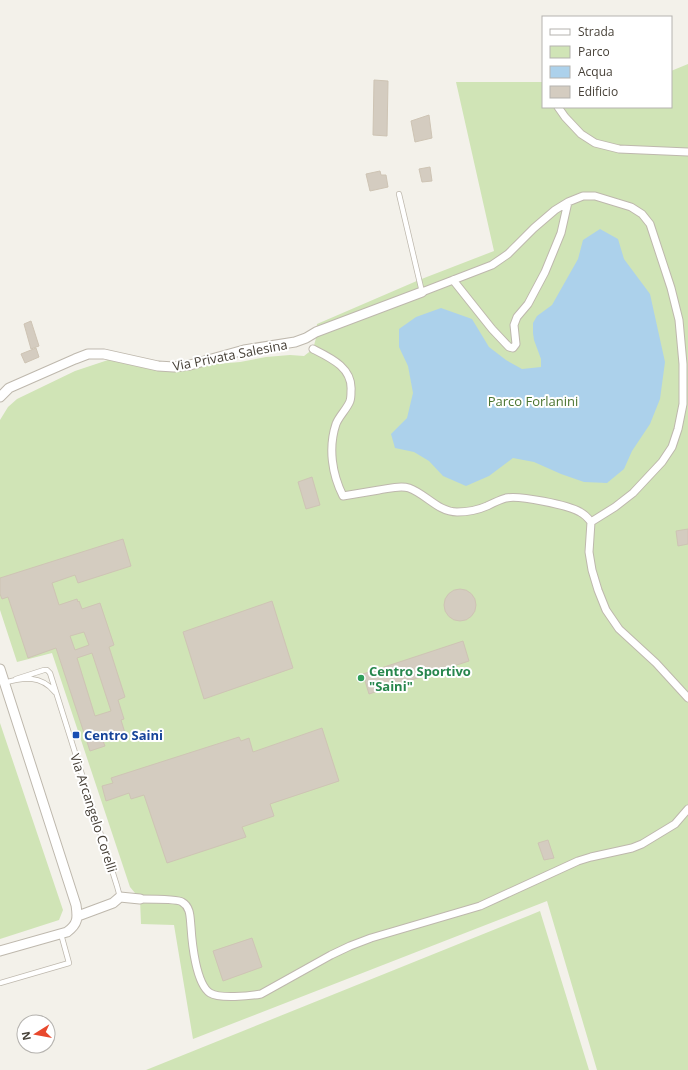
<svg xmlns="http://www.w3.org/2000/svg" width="688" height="1070" viewBox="0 0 688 1070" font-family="'Open Sans',sans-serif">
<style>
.green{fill:#d0e4b6}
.water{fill:#acd1eb}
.building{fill:#d4ccc0;stroke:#cec4b4;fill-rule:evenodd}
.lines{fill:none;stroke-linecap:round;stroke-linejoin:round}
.service-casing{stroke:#beb8ad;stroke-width:6}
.pedestrian-casing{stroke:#beb8ad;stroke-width:9}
.minor-casing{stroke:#beb8ad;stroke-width:11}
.service{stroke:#fff;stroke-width:4.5}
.pedestrian{stroke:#fff;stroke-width:7}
.minor{stroke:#fff;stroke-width:9}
.leisure-dot{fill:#2e9e5b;stroke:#fff;stroke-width:1.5}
.transit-dot{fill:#1a4fb4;stroke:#fff;stroke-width:1.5}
.labels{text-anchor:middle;stroke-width:4;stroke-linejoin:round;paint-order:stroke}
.street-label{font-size:13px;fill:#474138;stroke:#fff}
.park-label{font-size:13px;fill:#4a7430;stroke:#fff}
.leisure-label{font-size:13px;font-weight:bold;fill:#27864d;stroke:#fff;text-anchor:start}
.transit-label{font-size:13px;font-weight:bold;fill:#164399;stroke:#fff;text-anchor:start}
</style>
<rect width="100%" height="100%" fill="#f3f1ea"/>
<path class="green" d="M688,64V1070H597L547,901L193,1039L174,925L141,924L140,899L130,887L52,653L17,662L0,610V420L8,407L17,399L75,371L117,357L193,366L240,362L266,357L290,355L304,356L313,349L316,338L317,324L419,280L494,251L456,82H543V107H671V71Z
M0,723L63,910L59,920L0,939Z
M540,911L589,1070H146L528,916Z"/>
<path class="water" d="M600,229L618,239L624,259L650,294L665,362L660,399L650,424L632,451L624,469L607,483L584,482L561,474L534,462L513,458L489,476L466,486L443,476L429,461L414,452L395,448L391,434L407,418L413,393L408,366L399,347V329L416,317L441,308L472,319L489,347L506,360L522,369L541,367V359L534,340L533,333V323L537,316L552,305L578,259L583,240Z"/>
<path class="building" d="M374,80L388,81L387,136L373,135Z
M429,115L432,138L415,142L411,121Z
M430,167L432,181L422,182L419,169Z
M380,171L381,175H386L388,187L370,191L366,174Z
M31,321L39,346L31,349L24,324Z
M36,348L39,357L25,363L21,354Z
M312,477L320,505L306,509L298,482Z
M688,529V544L678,546L676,531Z
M123,539L131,566L78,583L75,575L52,583L59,605L77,599L78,602L79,601L82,609L100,603L114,645L109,647L125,697L118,700L124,719L121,720L125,733L103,741L105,746L90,751L56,648L28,658L8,597L2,599L0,594V578ZM84,632L89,645L75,650L70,636ZM92,653L111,711L95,716L77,658Z
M444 605a16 16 0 1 1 32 0a16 16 0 1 1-32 0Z
M272,601L293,668L204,699L183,632Z
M463,641L469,661L369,694L363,674Z
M322,728L339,781L270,804L274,816L242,827L246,837L167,863L144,795L131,799L129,793L106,801L102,786L113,783L111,778L239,737L241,741L249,738L253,752Z
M548,840L554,858L544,860L538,843Z
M252,938L262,967L223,981L213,951Z"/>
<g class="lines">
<defs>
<path id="service" d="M399,194L422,292
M16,679L44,670H47L50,673L117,886L120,897
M4,683C23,677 41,675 55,692
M0,983L69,963L61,934"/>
<path id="pedestrian" d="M558,107L565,117L581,134L595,143L619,149L688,152
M453,280L492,329L509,347L513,348L516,344L514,325L517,317L528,304L545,272L561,233L568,202
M422,292L492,265L508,254L534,228L555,210L568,202L583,196H595L631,207L642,214L650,224L671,288L679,320L683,364V404L678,429L672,447L662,462L633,493L615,507L591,522
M313,349C331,358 353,368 351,391C351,394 351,398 350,401C347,409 339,416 336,424C328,448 332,474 343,496C355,494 367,492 379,490C388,489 399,485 409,488C426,494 438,512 457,512C466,512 478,510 487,506C493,503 499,500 506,498C519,495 568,505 580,512C584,514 588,518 591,522L589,552L592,570L598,590L606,610L619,629L656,663L688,698
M140,899C147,899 178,899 182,902C191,907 190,918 191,927C192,943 196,984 210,993C219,999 250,996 261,994L331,955L350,946L371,938L480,906L578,861L591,857L632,848L642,844L675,824L688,809"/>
<path id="minor" d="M0,397L9,388L75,359L88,354H104L158,366L174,367L190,365L244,350L295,342L306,338L316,332L422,292
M0,669L76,905C78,918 78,924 67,932L0,951
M78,916L113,903L120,897L140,899"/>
</defs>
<use href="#service" class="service-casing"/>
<use href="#pedestrian" class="pedestrian-casing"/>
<use href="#minor" class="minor-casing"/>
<use href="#service" class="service"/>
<use href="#pedestrian" class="pedestrian"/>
<use href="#minor" class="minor"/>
</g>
<circle class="leisure-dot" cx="361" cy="678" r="4"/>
<rect class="transit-dot" x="72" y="731" width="8" height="8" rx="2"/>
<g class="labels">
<g class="street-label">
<text transform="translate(230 355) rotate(-11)" y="5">Via Privata Salesina</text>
<text transform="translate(94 813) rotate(72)" y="5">Via Arcangelo Corelli</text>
</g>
<g class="park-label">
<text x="533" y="406">Parco Forlanini</text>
</g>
<g class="leisure-label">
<text x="369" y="676">Centro Sportivo<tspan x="369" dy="15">"Saini"</tspan></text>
</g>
<g class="transit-label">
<text x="84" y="740">Centro Saini</text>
</g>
</g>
<rect x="542" y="16" width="130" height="92" fill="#ffffff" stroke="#b5b3af"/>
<rect x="550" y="29" width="20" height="6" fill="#ffffff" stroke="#b5b3af"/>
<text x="578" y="36" font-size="12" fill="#474138">Strada</text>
<rect x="550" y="46" width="20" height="12" fill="#d0e4b6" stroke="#b5b3af"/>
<text x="578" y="56" font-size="12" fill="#474138">Parco</text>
<rect x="550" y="66" width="20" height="12" fill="#acd1eb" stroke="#b5b3af"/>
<text x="578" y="76" font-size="12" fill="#474138">Acqua</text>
<rect x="550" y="86" width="20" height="12" fill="#d4ccc0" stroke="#b5b3af"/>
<text x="578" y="96" font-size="12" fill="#474138">Edificio</text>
<g transform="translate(36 1034) rotate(259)"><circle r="19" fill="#ffffff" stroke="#b5b3af"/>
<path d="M0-3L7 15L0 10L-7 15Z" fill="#e8482c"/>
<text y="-6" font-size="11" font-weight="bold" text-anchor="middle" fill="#474138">N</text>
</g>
</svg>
